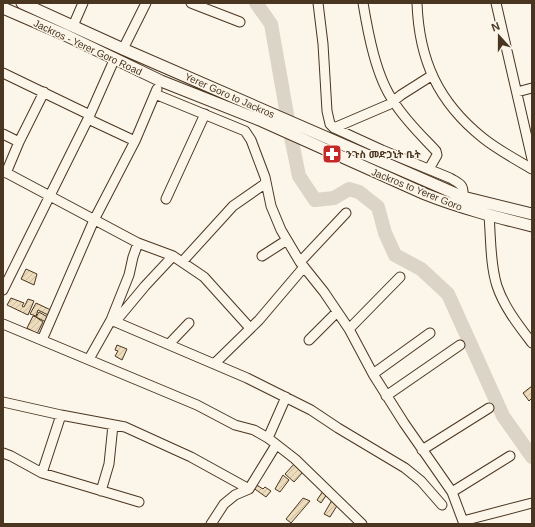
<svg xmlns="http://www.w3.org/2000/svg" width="535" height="527" viewBox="0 0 535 527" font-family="Helvetica,'Noto Sans Ethiopic',sans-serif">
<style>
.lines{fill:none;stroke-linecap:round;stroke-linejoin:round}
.river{stroke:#dcd4c6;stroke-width:14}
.building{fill:url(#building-hatch);stroke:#4a3520}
.minor-casing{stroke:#4a3520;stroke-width:11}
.major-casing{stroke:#4a3520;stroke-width:13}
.minor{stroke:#fbf6e9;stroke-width:9}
.major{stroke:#fbf6e9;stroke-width:11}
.labels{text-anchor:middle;stroke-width:3;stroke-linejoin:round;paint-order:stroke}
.street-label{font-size:10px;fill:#4a3520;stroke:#fbf6e9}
.poi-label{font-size:10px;font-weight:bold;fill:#4a3520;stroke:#fbf6e9;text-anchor:start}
</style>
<defs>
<pattern id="building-hatch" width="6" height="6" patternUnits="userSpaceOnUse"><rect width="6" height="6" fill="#ecdcbc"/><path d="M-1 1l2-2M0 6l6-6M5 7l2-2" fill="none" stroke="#ccbda1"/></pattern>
</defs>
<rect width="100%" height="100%" fill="#fbf6e9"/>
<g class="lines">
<path class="river" d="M256,3L271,24L291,137L299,176L315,200L334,198L349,189L359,192L378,207L385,233L395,255L421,269L448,294L503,416L532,457"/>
</g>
<path class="building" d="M26,269L37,274L34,285L21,279Z
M11,298L24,303L22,306L24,307L28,299L34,301L28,315L7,305Z
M36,303L53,311L50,316L38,310L36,316L30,314Z
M39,312L51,319L48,323L36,317Z
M33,316L36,317L43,322L37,334L27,328Z
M117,345L127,349L122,360L115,356L118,351L115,350Z
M532,386V398L529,401L523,393Z
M294,464L303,472L294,482L285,474Z
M283,475L289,480L280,492L275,489Z
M255,484L263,489L265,487L271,491L266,497L252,487Z
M323,491L327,494L321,503L317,500Z
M303,498L310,501L291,523L286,519Z
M332,500L338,504L330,517L324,514Z"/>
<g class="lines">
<defs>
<path id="minor" d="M191,3L240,22
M318,3L323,44L327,111L330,124L334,128L382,150L450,178C460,184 464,184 463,197
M363,3C368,33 376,77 394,102C405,120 422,136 436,151L437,155L429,169
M417,3C419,60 438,102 483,138C498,150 515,159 532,169
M496,3L532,159
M73,26L83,3
M123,49L146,3
M3,73L90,115
M517,92L532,88
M155,94L245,131L251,140L265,177L271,206L281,230L300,262L324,292L349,329L373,374L404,423L452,492L464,524
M88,119L135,141
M334,128L390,104L401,95L431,76
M3,134L19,142L44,92
M3,171L138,243L173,256L204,277L250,328
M6,173L19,142
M166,199L205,114
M489,216C491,239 490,264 497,286C504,307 519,326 532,343
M262,256L287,240
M182,262L233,206L266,183
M300,262L346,213
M3,290L88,119L115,58
M111,320L247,378L311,410L338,428L405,468L421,481L442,505
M115,322L145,286L173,256
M3,324L197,405L235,425L254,430L268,438L295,459L362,524
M349,329L400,277
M42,340L94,220L135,141L157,89
M309,340L337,312
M169,344L189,323
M89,359L111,320L129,275L133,257L138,243
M214,364L259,320L304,267
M373,374L430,333
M386,396L460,345
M3,402L61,415L125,427L191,457L249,489
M268,438L286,397
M422,450L489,408
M3,453L11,456L42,473L139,502
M42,473L61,415
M101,491L109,464L113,425
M452,492L510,456
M463,521L532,503
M211,524L224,504L235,495L249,489L276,445"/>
<path id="major" d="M22,3L123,49L438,186L463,197L532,214
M3,8L63,34L161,81L262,121L425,194C460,208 496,217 532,226"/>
</defs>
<use href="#minor" class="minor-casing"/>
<use href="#major" class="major-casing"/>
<use href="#minor" class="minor"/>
<use href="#major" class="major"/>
</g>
<defs>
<symbol id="pharmacy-square" viewBox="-11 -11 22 22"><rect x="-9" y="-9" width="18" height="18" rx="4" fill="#c62828" stroke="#fbf6e9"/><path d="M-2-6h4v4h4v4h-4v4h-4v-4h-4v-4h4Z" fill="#fff"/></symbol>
</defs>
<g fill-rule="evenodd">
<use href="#pharmacy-square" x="321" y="143" width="22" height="22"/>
</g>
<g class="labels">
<g class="street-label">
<text transform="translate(88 47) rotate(25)" y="4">Jackros - Yerer Goro Road</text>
<text transform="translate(230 95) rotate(24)" y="4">Yerer Goro to Jackros</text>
<text transform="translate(417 189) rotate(22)" y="4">Jackros to Yerer Goro</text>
</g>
<g class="poi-label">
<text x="346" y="158">ንጉስ መድኃኒት ቤት</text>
</g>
</g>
<rect width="535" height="527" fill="none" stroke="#4a3520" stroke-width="8"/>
<g transform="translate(499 36) rotate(339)" stroke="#fbf6e9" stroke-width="3" paint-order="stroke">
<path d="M0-3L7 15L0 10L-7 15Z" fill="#4a3520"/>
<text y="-6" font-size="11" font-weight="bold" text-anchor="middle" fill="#4a3520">N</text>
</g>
</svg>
